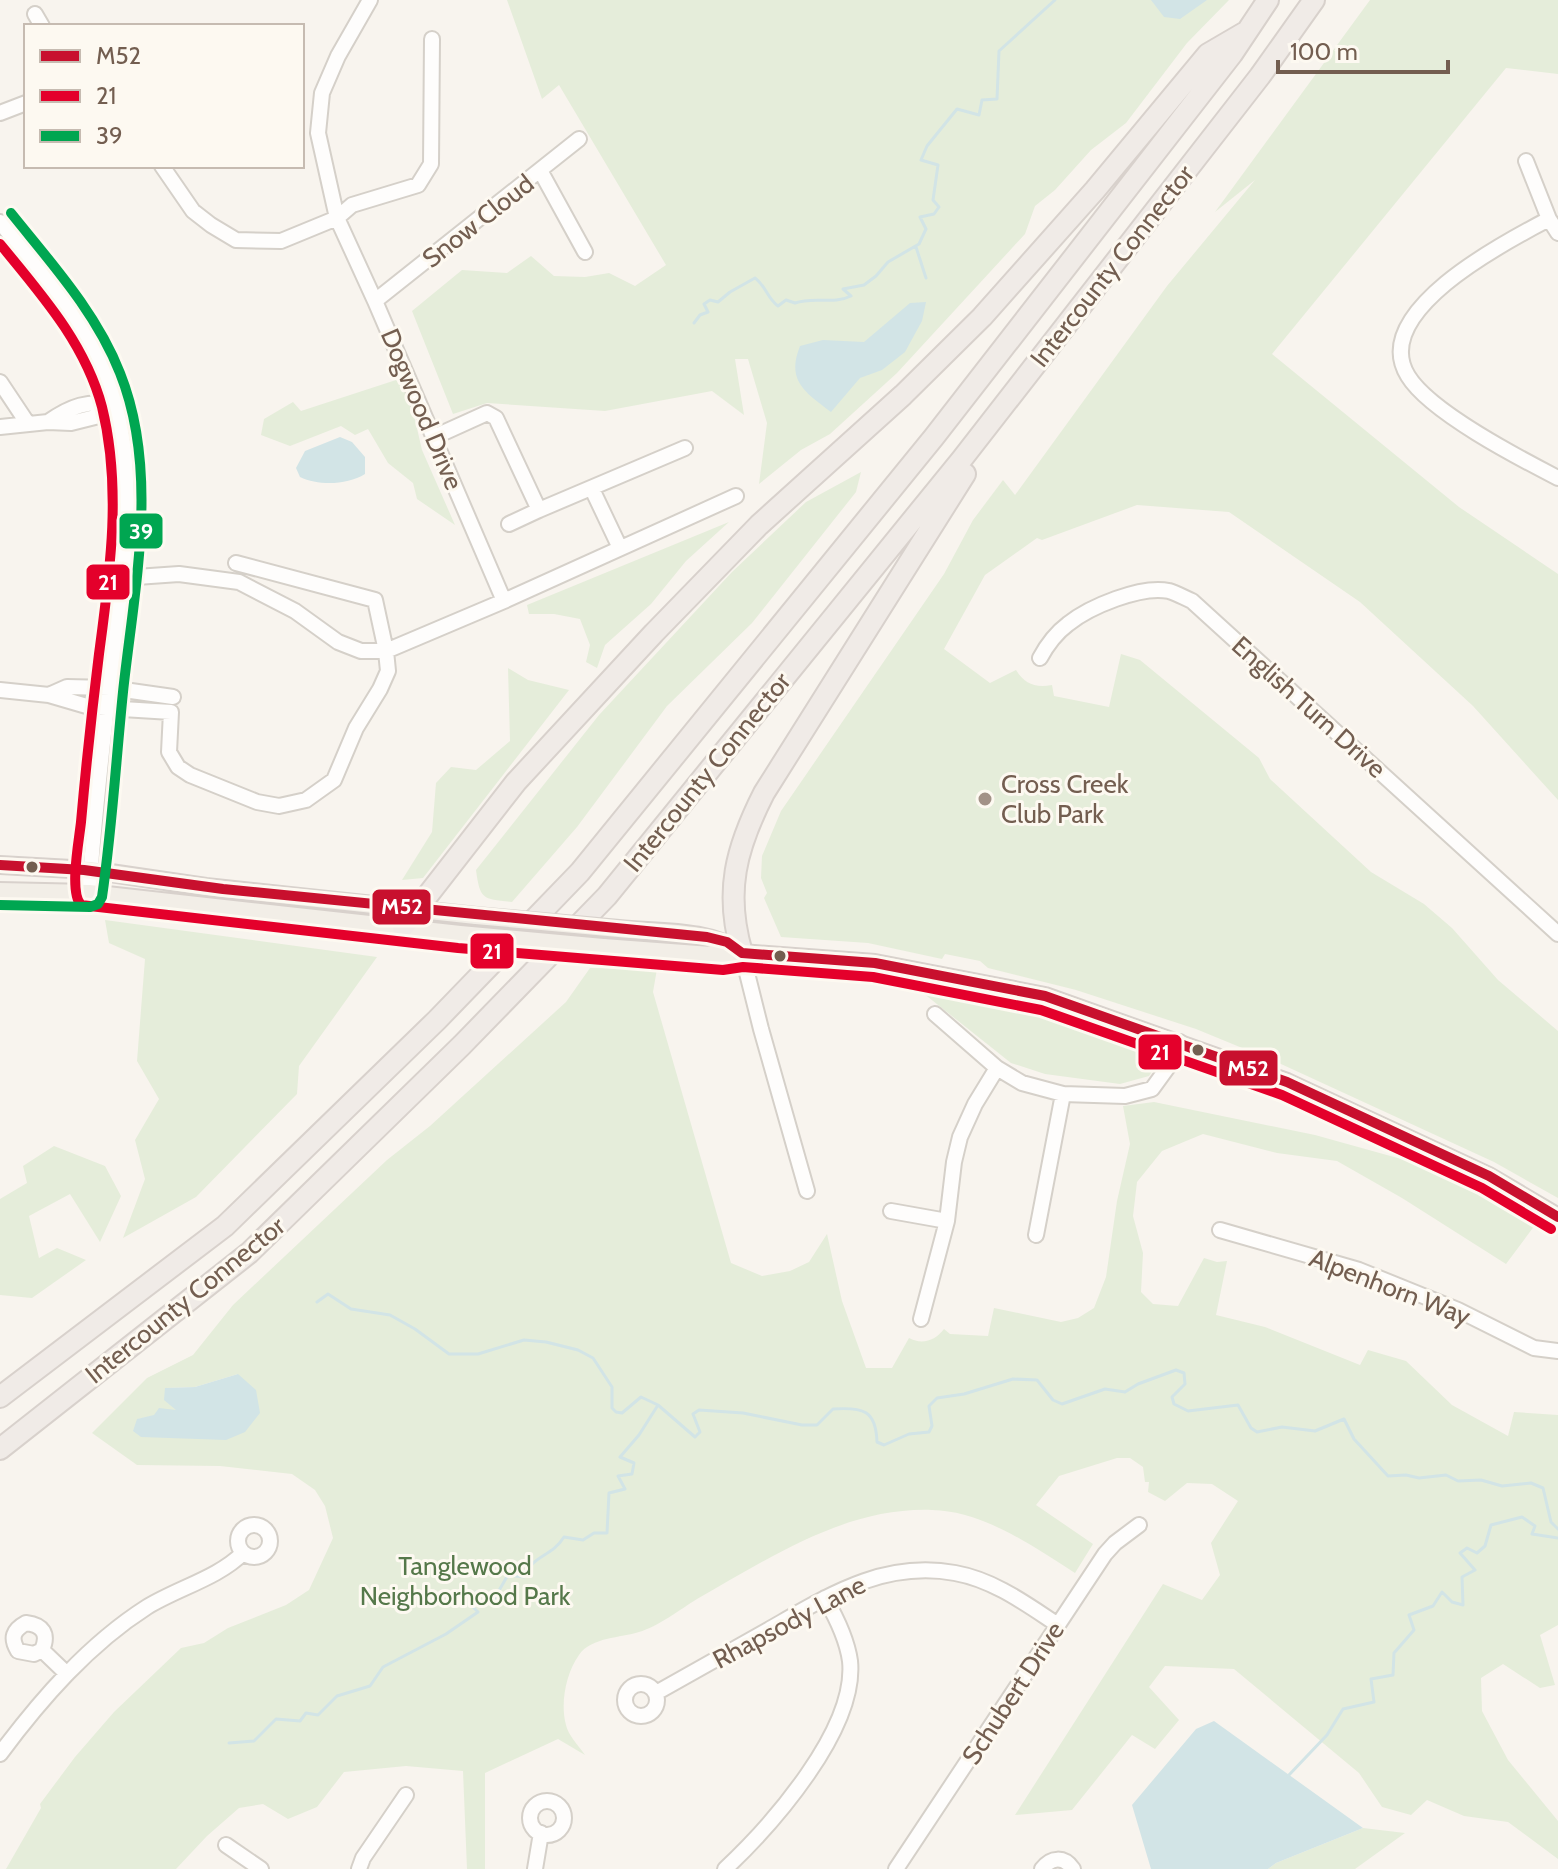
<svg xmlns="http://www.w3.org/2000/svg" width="1558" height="1869" viewBox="0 0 1558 1869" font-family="Cabin,sans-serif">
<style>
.green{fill:#e5edda;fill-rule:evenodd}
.water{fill:#d2e4e6}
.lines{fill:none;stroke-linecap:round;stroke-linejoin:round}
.stream{stroke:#d2e4e6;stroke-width:3}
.minor-casing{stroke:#d5d0c9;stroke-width:18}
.major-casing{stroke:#d8d1cc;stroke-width:20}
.highway-casing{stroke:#d8d1cc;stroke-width:24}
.minor{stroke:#fefdfc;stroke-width:14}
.major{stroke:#f2eee7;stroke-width:16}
.highway{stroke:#f0ebe7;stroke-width:20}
.major-bridge-casing{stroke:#d8d1cc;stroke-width:20;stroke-linecap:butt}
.major-bridge{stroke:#f2eee7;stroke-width:16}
.bus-1-casing{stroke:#fdf9f1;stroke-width:16}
.bus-2-casing{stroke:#fdf9f1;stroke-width:16}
.bus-3-casing{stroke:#fdf9f1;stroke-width:16}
.bus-1{stroke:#c8102e;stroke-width:10}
.bus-2{stroke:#e4002b;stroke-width:10}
.bus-3{stroke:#00a651;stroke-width:10}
.poi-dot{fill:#a29287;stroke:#fdf9f1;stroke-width:3}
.bus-dot{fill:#735e50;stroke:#fdf9f1;stroke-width:3}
.labels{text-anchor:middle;stroke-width:6;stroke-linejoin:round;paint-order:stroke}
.street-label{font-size:26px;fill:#735e50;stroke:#fdf9f1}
.poi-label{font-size:26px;fill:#735e50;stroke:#fdf9f1;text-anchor:start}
.park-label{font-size:26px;fill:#55784a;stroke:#fdf9f1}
.line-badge{stroke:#fdf9f1;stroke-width:3}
.badge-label{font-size:22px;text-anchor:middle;font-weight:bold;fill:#fff}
</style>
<rect width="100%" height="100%" fill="#f8f4ee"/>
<path class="green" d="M507,0H1229L1187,43L1126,123L1091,150L1055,190L1035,206L1025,234L897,373L830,434L801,450L759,484L767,423L748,359H735L744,415L712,391L605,411L487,403L453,414L412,311L462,270L507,273L531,256L554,276L585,277L609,273L635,286L666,265L559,85L542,99Z
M1370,0H1558V74L1506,68L1272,354L1459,507L1558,574V800L1473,706L1360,602L1229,512L1137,505L1042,540L1037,538L985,575L944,649L990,683L1016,670C1025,684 1035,688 1052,685L1054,696L1109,707L1121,654L1140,660L1259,758L1270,779L1371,872L1424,904L1452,928L1498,980L1558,1031V1198L1494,1162L1281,1064L1196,1029L1076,990L988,968L980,961L945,954L942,959L868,943L781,937L764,898L767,893L761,878L762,856L781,811L944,574L973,520L1003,480L1015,495L1167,286L1255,180L1215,212Z
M396,380L409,394L422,450L455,525L417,499L413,483L388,463L368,429L355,435L341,426L290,446L261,435L264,419L293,402L301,411Z
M861,472L856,492L752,623L667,706L577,827L512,902C483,899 480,900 476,870L599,715L732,572L806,502Z
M729,522L686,561L651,604L605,645L597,668L586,662L590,645L580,619L554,614H529L527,605Z
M508,668L528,680L569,690L423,878L402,880L432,832L436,783L451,767L476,770L510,741Z
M105,920L377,957L299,1066L297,1094L196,1197L123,1238L145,1179L135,1140L159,1099L137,1061L145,959L109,943Z
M590,968L657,969L653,992L731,1263L762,1276L790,1271L809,1262L827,1234L842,1301L866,1368H892L909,1338C922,1345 935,1341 944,1329L950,1334L988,1336L994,1308L1061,1322L1078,1318L1094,1308L1106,1277L1117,1201L1130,1144L1123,1106L1154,1102L1315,1135L1455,1174L1538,1221L1506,1264L1402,1198L1337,1161L1277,1153L1203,1134L1162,1151L1137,1182L1133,1216L1143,1253L1141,1292L1153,1304L1178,1306L1204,1258L1217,1262L1227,1261L1216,1315L1265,1327L1360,1365L1368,1350L1406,1361L1452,1405L1508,1436L1514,1412L1558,1415V1625L1540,1635L1555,1685L1540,1688L1503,1664L1481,1678L1482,1711L1508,1760L1558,1821V1859L1508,1822L1464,1816L1427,1800L1411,1815L1382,1807L1359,1773L1234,1669L1165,1666L1149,1687L1179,1720L1155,1749L1132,1735L1072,1810L1015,1815L1163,1584L1202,1600L1220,1575L1211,1543L1238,1501L1212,1484L1187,1483L1165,1501L1148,1492L1149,1482H1145L1143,1467L1130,1458H1117L1059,1476L1036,1505L1093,1544L1075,1573C1032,1546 984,1511 932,1510C845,1507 770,1558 697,1599C681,1609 657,1627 639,1632C621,1638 591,1637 579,1655C566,1673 560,1703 566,1725C568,1735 579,1746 585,1755L558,1739L485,1773V1869H467L463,1771L406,1766L344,1772L317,1807L288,1819L263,1804L239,1808L207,1836L176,1869H6L41,1808L40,1804L75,1757L114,1712L181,1648L204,1643L228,1628L286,1605L309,1590L333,1538L325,1506L315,1490L292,1474L220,1466L137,1465L92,1433L147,1378L193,1355L233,1305L387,1160L430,1126L566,1002ZM238,1374L162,1437H142L138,1419L178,1411L166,1388L195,1387Z
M913,985L986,996L1154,1048L1158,1062L1149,1076L1120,1084L1045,1074L1011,1063Z
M54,1146L105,1166L121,1196L100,1242L70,1194L29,1216L39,1258L57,1248L86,1260L32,1298L0,1295V1199L27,1183L23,1166Z
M1363,1828L1405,1833L1355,1869H1268L1276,1863Z"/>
<path class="water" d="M1151,0H1207L1180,19L1164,17Z
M926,302L922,321L905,352L882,370L860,378L831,412C805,392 786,381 800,346L823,340L864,342L910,303Z
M340,437L352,442L365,457V474C347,485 319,486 300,477L296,468L305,451Z
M238,1374L256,1390L260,1413L245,1432L226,1440L141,1437L133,1431L137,1419L154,1415L159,1408L176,1410L164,1400L165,1388L195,1387Z
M1214,1721L1363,1828L1276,1863L1268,1869H1151L1132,1805L1196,1729Z"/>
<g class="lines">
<path class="stream" d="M916,247L926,278
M694,323L700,315L708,312L704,304L710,300L718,302L730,292L755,278C766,286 767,298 778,306L786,300L795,303C814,296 833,305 851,296L843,289L864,285L876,276L888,262L919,244L926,229L920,217L934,214L939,207L933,200L938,165L921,160L927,146L957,109L979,115L982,100L997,99L999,51L1055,0
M317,1302L328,1294L351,1309L390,1315L415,1329L449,1354H478L524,1340L546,1342L578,1350L593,1358L612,1387V1408L616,1412L622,1413L641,1397L658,1405L695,1437L700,1432L693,1414L699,1410L743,1413L802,1425H817L833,1409C863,1407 876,1410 877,1442L884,1445L909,1434L929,1432L932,1426L929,1406L937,1398L964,1394L1013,1379L1037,1380L1053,1400L1062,1404L1105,1389L1125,1392L1138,1384L1176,1370L1184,1373L1185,1384L1172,1397L1174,1404L1188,1411L1238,1405L1251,1428L1257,1432L1282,1427L1315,1431L1344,1419L1354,1439L1388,1476L1406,1475L1419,1478L1446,1475L1458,1481L1481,1480L1502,1486L1531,1483L1543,1488L1551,1522L1558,1529
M229,1743L254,1741L276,1719L300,1721L306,1713L318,1715L337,1696L370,1686L383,1667L446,1634L478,1612L470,1604L476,1592L494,1599L508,1575L524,1577C533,1554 551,1558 564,1537L583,1540L594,1533H607L609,1493L625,1489L618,1476L632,1474L634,1463L620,1457L639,1435L658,1405
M1288,1776L1327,1735L1343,1709L1374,1702L1371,1679L1393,1675L1394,1653L1414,1630L1409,1615L1433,1606L1442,1592L1452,1602L1463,1605L1462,1577L1475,1570L1460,1553L1467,1548L1477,1553L1485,1546L1491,1525L1522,1517L1535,1526L1532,1534L1558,1538"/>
<defs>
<path id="minor" d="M370,0L338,56L322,93L318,133L337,218L375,301L504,601
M35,14L42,26
M0,113L26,103
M1526,161L1549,219L1558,233
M162,166L193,211L211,225L236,240L281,241L337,218L352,205L418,185L431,164L432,39
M541,172L585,252
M1549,219C1507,241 1368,312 1408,376C1430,412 1519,458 1558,478
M0,222C36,267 78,311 102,365C143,459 124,566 112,664C103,740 94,817 89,893
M375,301L579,139
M0,382L28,424
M48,422C71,406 88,400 115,405
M0,427L48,422L71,423L99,416L115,405
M434,437L487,413L496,418L539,510L509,524
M592,489L620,548
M539,510L685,448
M122,578L179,574L239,582L295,611L338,642L361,651H386L504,601L736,496
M1040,658C1047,645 1056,633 1068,624C1089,607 1141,585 1169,591C1176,593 1185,598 1192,601L1558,934
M0,690L49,695L90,707L171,712L169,752L178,767L190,775L257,802L279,806L306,800L334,780L356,728L380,689L388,671L386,651L375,600L236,563
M49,695L67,687L110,688L173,697
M742,953L761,1029L807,1191
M935,1014L997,1068L1022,1083L1063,1094L1125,1096L1152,1089L1168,1067L1180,1042
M891,1211L947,1221
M1220,1230L1359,1270L1458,1310L1534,1348L1558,1351
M1036,1235L1063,1094
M921,1319L947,1221L954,1162L960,1137L975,1104L997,1068
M238 1541a16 16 0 1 1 32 0a16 16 0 1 1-32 0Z
M42,1650L34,1654L18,1651C10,1638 13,1630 26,1623C43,1625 49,1634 42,1650L67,1674
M625 1700a16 16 0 1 1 32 0a16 16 0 1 1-32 0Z
M656,1693C693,1672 730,1651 768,1630C828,1596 883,1560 955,1573C994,1580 1026,1604 1058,1625
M0,1754C41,1699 89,1644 147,1607C178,1588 218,1578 243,1553
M530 1818a17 17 0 1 1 34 0a17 17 0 1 1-34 0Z
M226,1845L261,1869
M359,1869L363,1858L406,1795
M535,1869L541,1833
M725,1869C772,1825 857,1729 850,1661C847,1639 836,1617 825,1598
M896,1869L1105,1554L1115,1543L1139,1525
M1042,1869C1051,1857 1064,1856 1073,1869"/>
<path id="major" d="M0,865L90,870L206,887L476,916
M0,891L89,893L460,934
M619,929C659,933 709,929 742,953
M603,947L724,956L742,953L875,963L1045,996L1287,1082L1489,1176L1558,1217"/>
<path id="highway" d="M403,927L516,782L654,633L759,525L903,395L982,317L1095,190L1208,54L1244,33
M742,953C724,892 736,848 764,793L965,474
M0,1397L225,1226L437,1020L580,872L934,437L1232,54L1268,0
M0,1449L249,1253L462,1045L607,896L962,459L1260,76L1314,0"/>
</defs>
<use href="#minor" class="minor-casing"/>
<use href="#major" class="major-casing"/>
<use href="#highway" class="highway-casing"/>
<use href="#minor" class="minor"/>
<use href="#major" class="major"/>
<use href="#highway" class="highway"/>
<defs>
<path id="major-bridge" d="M476,916L619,929
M460,934L603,947"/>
</defs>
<use href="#major-bridge" class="major-bridge-casing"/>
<use href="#major-bridge" class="major-bridge"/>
<defs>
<path id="bus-1" d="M0,865L84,870L223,889L707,937L727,942L742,953L875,963L1045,996L1287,1082L1489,1176L1558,1217"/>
<path id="bus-2" d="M0,244C41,294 85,343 102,407C122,488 110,572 99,654C92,710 86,766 81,822C79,841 69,892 81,905L458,948L723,970L743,967L873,977L1041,1010L1282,1095L1482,1188L1551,1229"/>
<path id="bus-3" d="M0,905L90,907L98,904L102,897C112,829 116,760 123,692C134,589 160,473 120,373C96,312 51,263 11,213"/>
</defs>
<use href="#bus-1" class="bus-1-casing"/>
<use href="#bus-2" class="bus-2-casing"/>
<use href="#bus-3" class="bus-3-casing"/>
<use href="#bus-1" class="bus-1"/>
<use href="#bus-2" class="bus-2"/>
<use href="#bus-3" class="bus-3"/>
</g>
<circle class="poi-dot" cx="985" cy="799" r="8"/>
<g class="bus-dot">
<circle cx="32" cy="867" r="7"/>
<circle cx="780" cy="956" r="7"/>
<circle cx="1198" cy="1050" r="7"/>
</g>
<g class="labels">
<g class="street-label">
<text transform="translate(478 221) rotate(-38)" y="9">Snow Cloud</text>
<text transform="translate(1112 266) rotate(-52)" y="9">Intercounty Connector</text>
<text transform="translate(422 409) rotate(67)" y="9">Dogwood Drive</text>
<text transform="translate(1309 707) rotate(42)" y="9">English Turn Drive</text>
<text transform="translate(707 772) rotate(-51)" y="9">Intercounty Connector</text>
<text transform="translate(1390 1287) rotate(21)" y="9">Alpenhorn Way</text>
<text transform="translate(185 1300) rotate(-39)" y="9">Intercounty Connector</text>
<text transform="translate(789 1622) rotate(-28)" y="9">Rhapsody Lane</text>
<text transform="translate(1013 1693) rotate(-57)" y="9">Schubert Drive</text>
</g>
<g class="poi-label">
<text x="1001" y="793">Cross Creek<tspan x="1001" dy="30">Club Park</tspan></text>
</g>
<g class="park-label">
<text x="465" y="1575">Tanglewood<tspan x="465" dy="30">Neighborhood Park</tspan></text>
</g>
</g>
<g class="line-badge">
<rect x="118" y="512" width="46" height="38" rx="8" fill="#00a651"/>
<rect x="85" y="563" width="46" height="38" rx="8" fill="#e4002b"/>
<rect x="371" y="888" width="61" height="38" rx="8" fill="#c8102e"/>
<rect x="469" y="932" width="46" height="38" rx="8" fill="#e4002b"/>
<rect x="1137" y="1033" width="46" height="38" rx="8" fill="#e4002b"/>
<rect x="1218" y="1049" width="61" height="38" rx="8" fill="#c8102e"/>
</g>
<g class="badge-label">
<text x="141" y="539">39</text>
<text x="108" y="590">21</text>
<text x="402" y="914">M52</text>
<text x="492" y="959">21</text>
<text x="1160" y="1060">21</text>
<text x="1248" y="1076">M52</text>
</g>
<rect x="24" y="24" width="280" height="144" fill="#fdf9f1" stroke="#c6bbb1" stroke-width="2"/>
<rect x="40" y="50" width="40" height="12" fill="#c8102e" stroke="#c6bbb1" stroke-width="2"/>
<text x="96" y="64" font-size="24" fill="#735e50">M52</text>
<rect x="40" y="90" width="40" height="12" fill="#e4002b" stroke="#c6bbb1" stroke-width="2"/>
<text x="96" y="104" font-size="24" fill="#735e50">21</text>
<rect x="40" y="130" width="40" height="12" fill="#00a651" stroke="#c6bbb1" stroke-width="2"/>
<text x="96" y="144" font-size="24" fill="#735e50">39</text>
<path d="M1278 60v12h170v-12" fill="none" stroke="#735e50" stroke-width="4"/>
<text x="1290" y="60" font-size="24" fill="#735e50" stroke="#fdf9f1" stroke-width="6" paint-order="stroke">100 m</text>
</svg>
